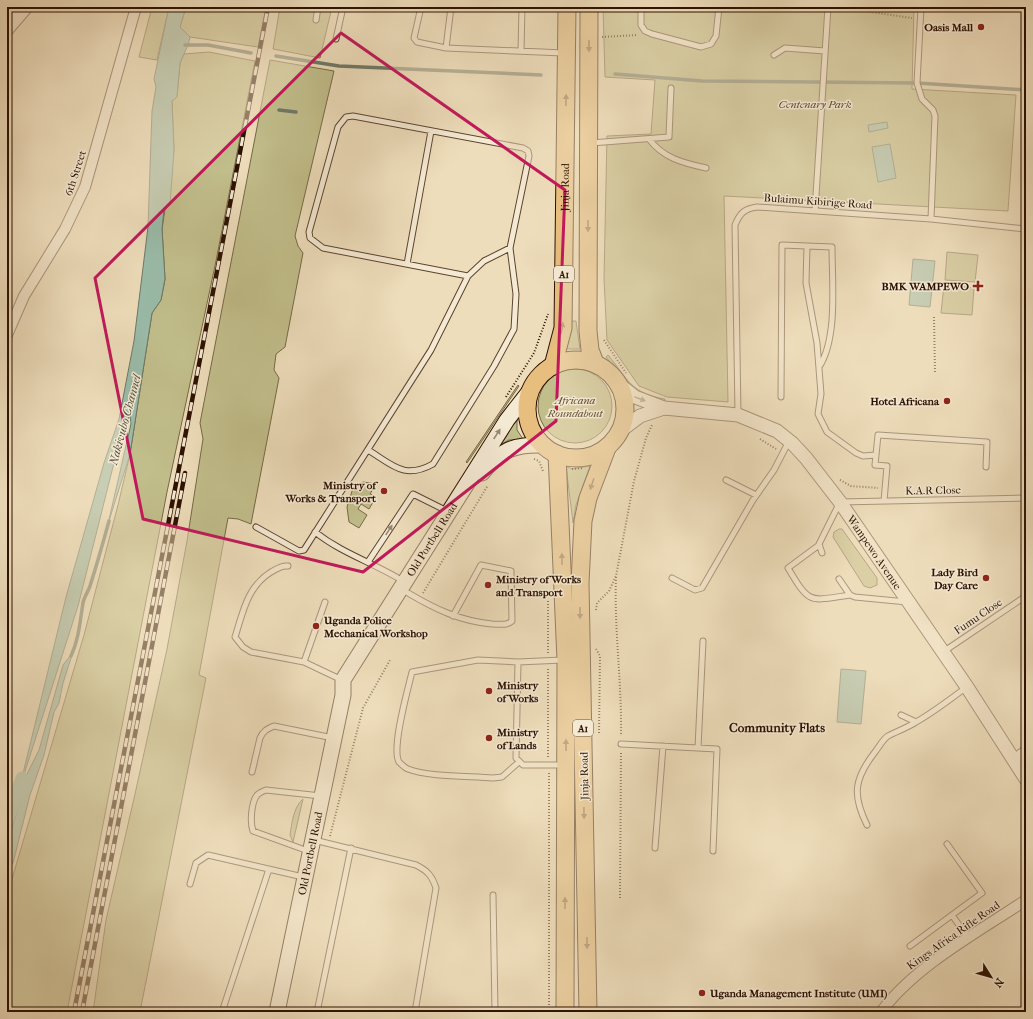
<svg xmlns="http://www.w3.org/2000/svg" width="1033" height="1019" viewBox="0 0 1033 1019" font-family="'IM FELL French Canon',serif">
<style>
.green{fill:#c1be8b;stroke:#766846}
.water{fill:#9abdab;stroke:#6e7867}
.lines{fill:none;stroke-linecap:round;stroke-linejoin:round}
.stream{stroke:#6e7867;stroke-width:3.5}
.canal{stroke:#9abdab;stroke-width:13}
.service-casing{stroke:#5c442f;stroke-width:7}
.minor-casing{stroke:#5c442f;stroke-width:12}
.tertiary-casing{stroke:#5c442f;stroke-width:15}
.secondary-casing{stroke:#2c1100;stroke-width:17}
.trunk-casing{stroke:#2c1100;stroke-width:19}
.path{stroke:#2c1100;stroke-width:2;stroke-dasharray:1 2;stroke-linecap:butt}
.service{stroke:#f4e9d3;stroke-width:5}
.minor{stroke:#f4e9d3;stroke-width:10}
.tertiary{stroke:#f4e9d3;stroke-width:13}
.secondary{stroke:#f4e9d3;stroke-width:15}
.trunk{stroke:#e7be7e;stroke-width:17}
.rail-casing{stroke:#2c1100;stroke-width:4.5}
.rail{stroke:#f4e9d3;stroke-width:3;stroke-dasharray:9;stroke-linecap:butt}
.oneway{fill:#8a683f}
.oneway2{fill:#9a8874}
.marked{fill:none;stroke:#c2185b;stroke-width:3;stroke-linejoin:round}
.poi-dot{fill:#8f2418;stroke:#f4e9d3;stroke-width:1.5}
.labels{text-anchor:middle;stroke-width:3;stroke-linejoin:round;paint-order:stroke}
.shield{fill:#f4e9d3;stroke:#68523f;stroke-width:1}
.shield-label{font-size:10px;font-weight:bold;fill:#2c1100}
.poi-label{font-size:11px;font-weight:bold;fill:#2c1100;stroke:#f4e9d3;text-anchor:end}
.park-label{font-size:11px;font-style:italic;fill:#604e31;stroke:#f4e9d3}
.street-label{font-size:11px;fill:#2c1100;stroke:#f4e9d3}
.water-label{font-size:12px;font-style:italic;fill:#524d3c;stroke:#f4e9d3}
.quarter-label{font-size:13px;font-weight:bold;fill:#2c1100;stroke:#f4e9d3}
</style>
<rect width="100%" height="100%" fill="#edb"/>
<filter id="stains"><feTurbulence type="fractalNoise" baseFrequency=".005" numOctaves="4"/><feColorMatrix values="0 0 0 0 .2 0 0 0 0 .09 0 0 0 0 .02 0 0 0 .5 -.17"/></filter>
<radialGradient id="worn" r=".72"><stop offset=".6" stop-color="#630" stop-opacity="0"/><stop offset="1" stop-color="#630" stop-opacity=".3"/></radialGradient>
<path class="green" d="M152,7H169L157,60L139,57Z
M186,7H266L258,47L190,37L180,27Z
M280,7H332L320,58L273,49Z
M603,7H914L912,89L1016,95L1008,211L841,202L837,206H823L819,201L724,196L728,402L667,397L639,386L607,340L604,279L607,136L651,134L655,80L605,77Z
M209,52L255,61L216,261L167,492L67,1012H7V896L84,635L118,505L130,454L152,313L161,300L165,279L162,229L174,150L172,101L177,96L180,63L184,54Z
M270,60L334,71L295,236L298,246L303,253L285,347L276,354L274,370L279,378L251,524L238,519L228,518L199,675L206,678L140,1012H93L106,920L135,794L167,649L187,541L203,439L200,423Z
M947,252L978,255L975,282L945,280Z
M944,285L974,288L972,315L941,313Z
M572,321H576L580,349H566Z
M608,355C629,380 630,393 665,399L664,402L633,391L606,357Z
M538 406a37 37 0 1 1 74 0a37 37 0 1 1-74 0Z
M518,385L519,386L467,463L466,462Z
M517,419V430L523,439L509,440L497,447Z
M566,466L572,469L590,466L576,505L573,523Z
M363,482L376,484L370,494L376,497L369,509L361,504L358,509L367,515L359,528L349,522L347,507L353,488Z
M839,529H842L877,578V585L870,588L864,586L833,537L834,532Z
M303,799L293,842L290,835C292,823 293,808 303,799Z"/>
<path class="water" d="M169,7H186L180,27L190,37L188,45L180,63L177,97L172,101L174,150L170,204L164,209L162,229L165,279L161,300L152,313L130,454L108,524L131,424L130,415L121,435L78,606L19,790L39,750L63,665L73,652L63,683L59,703L54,712L44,755L30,795L13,863L7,872V844L20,801L18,794L66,597L104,463L119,419L134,341L148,227L152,111L156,87L154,79Z
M887,122L888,128L869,132L868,125Z
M890,144L896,178L878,182L872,147Z
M913,259L935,261L930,307L909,305Z
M841,669L866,671L861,724L837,722Z"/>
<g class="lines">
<path class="stream" d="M185,45H208L251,53
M276,56L339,66L541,75
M615,74L702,81L917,83L1026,90
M279,110L296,112
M71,656C79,639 80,621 83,603C84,597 88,592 90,586C97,564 103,543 109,521"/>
<path class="canal" d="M7,821L22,778"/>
<defs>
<path id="service" d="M421,7L414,38L417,42L446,48
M451,7L446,48L564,53
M641,7V25L645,31L652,34L701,47L711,44L716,36L719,7
M921,7L917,83L922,99L933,110L935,116L931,219
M316,20L318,7
M336,39L343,7
M521,51L522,7
M774,55L785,48L825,51
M649,139C663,158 683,163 706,168
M591,143L669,137L671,88
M815,211L828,7
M407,264L431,131
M819,367C838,338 832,282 832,247L807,246L806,283L817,343L821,394L818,414L827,432L856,453L863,456L876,455
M781,397L782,245L807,246
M738,414L735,225C740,213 744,209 757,207L931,219L1026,229
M368,450C393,465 404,480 433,464L494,366L514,329L516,294L510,248L529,156L528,151L523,148L353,116L346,117L338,127L309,232L310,238L323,248L468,276
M726,480L756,495
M884,501L887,466L875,465L878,435L987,442L986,467
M256,527L299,551L304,550L431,350L468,276L484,261L510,248
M315,532C343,554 374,563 403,581
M819,545L788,568C810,605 809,601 850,595
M822,553L819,544L840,502L1026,498
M368,562L413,494L447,511
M288,566C281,565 277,569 271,572C247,587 243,612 235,637L243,647L251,652L304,662
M1025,566L1026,568
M672,578L695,590L702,588L753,500L774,470L789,441
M839,579L850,595L855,597L907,602
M408,593C435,609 460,621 492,624C500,624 506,626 512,621L511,571L481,565L453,616
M325,602L304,662L342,680
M943,652L1026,596
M518,662L516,758L523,765H563
M901,715L916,722
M621,744L717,749L713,851
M698,748L703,641
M519,762L502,777L493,778C471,776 428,777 408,769C405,768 401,764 399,762C391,748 408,689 412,672L478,660L518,662L563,660
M252,772L260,738C263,731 267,729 274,726L333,738
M867,825C852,795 854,779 875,752C879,747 883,739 888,736C897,731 907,728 916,722C934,712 950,699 967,687
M314,840L416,865C428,871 432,876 436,888L415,1012
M947,844L982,893L952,915L968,938
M655,848L663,746
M308,851L253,831C250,823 251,803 257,795C259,793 263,791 266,790L321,796
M190,884L196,863L208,855L303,877
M493,895L495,1012
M910,946L952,915
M222,1012L269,869
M317,1012L351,848"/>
<path id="minor" d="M7,335L24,296L65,229L85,187L136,7
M1013,760L1026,751
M881,1012C915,966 978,932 1026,900"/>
<g id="tertiary">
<path d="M7,29L26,7"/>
<path id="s1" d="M620,385L635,397L664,408L738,415L777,431L792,443L806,458L840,502L967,687L1026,779"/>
<path d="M620,431L640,416L664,408"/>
</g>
<g id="secondary">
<path d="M482,473C500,450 514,444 543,445"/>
<path id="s2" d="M277,1012L343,695V680L507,420L532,388"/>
</g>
<g id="trunk">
<path d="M589,7L588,331L590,350L595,363"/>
<circle cx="576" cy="409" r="49"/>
<path id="s3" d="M553,366L563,328L567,7"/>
<path d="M557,454L566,660L565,1012"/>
<path d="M588,1012L580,583L583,521L588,498L607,448"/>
</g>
</defs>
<use href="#service" class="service-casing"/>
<use href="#minor" class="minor-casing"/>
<use href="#tertiary" class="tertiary-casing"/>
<use href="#secondary" class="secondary-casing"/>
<use href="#trunk" class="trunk-casing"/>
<path class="path" d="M837,7L912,18
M876,7V13
M602,37L638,35
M934,317L935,373
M604,340L626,373
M506,397L534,353L548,314
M760,439L776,449
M534,459L539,461L543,471
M572,469L584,468
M840,480L851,486L878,488
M616,577C614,630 622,683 621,736
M423,593L488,485
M548,601V653
M596,610L597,603L609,591L616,576L634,481L646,438L652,425
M596,649L600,656L599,733
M548,669V757
M549,773V1012
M330,836L363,708L390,660
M620,898L621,753"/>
<use href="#service" class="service"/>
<use href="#minor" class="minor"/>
<use href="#tertiary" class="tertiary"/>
<use href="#secondary" class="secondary"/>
<use href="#trunk" class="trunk"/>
<defs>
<path id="rail" d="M74,1012L268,7
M82,1012L185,473"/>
</defs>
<use href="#rail" class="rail-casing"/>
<use href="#rail" class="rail"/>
</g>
<defs><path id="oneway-solid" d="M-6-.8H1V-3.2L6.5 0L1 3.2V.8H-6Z"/></defs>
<g class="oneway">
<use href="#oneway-solid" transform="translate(589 46) rotate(90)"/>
<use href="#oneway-solid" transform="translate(566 100) rotate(-89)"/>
<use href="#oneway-solid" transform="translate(588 226) rotate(90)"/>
<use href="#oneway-solid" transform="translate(562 328) rotate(-82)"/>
<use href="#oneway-solid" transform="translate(592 484) rotate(109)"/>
<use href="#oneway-solid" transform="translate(562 559) rotate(-91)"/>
<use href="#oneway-solid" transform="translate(580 613) rotate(89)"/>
<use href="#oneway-solid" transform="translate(566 745) rotate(-90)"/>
<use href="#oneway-solid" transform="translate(584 813) rotate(89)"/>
<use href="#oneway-solid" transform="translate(565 903) rotate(-90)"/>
<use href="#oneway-solid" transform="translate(587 943) rotate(89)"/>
</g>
<g class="oneway2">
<use href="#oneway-solid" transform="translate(640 399) rotate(21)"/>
<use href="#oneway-solid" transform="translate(497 434) rotate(-57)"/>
<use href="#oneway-solid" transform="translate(389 530) rotate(-57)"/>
</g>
<path d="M0 0H1033V1019H0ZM341,33L565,190L556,421L363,572L143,519L95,278Z" fill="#edb" fill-opacity=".55" fill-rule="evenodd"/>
<path class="marked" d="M341,33L565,190L556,421L363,572L143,519L95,278Z"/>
<g class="poi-dot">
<circle cx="981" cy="27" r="4"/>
<path d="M976 280h4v4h4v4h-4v4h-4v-4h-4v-4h4z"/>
<circle cx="947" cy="401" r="4"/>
<circle cx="384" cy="491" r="4"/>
<circle cx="986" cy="578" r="4"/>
<circle cx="488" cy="585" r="4"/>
<circle cx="316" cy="626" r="4"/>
<circle cx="489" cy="691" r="4"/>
<circle cx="489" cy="738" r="4"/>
<circle cx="702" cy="993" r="4"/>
</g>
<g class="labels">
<g class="shield">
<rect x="554" y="266" width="20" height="16" rx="3"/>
<rect x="573" y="720" width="20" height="16" rx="3"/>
</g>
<g class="shield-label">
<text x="564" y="278">A1</text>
<text x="583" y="732">A1</text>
</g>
<g class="poi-label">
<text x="973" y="31">Oasis Mall</text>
<text x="969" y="290">BMK WAMPEWO</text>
<text x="939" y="405">Hotel Africana</text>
<text x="376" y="489">Ministry of<tspan x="376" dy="13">Works &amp; Transport</tspan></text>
<text x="978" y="576">Lady Bird<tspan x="978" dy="13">Day Care</tspan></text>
<text x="496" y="583" text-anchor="start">Ministry of Works<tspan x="496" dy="13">and Transport</tspan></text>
<text x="324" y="624" text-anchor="start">Uganda Police<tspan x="324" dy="13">Mechanical Workshop</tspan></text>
<text x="497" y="689" text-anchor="start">Ministry<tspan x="497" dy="13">of Works</tspan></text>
<text x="497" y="736" text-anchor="start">Ministry<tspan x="497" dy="13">of Lands</tspan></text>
<text x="710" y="997" text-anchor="start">Uganda Management Institute (UMI)</text>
</g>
<g class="park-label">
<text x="815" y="108">Centenary Park</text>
<text x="575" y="404">Africana<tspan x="575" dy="13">Roundabout</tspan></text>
</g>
<g class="street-label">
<text transform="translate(75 173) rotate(-72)" y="4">6th Street</text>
<text dy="4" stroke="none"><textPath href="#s3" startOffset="180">Jinja Road</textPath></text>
<text transform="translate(818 201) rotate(4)" y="4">Bulaimu Kibirige Road</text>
<text transform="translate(933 490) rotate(-1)" y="4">K.A.R Close</text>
<text dy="4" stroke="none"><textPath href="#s2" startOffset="505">Old Portbell Road</textPath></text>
<text dy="4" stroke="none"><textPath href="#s1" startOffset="323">Wampewo Avenue</textPath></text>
<text transform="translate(978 616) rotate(-34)" y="4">Fumu Close</text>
<text transform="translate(584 776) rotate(-91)" y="4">Jinja Road</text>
<text dy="4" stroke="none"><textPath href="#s2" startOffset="162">Old Portbell Road</textPath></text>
<text transform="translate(953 935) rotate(-35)" y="4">Kings Africa Rifle Road</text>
</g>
<g class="water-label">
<text transform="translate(125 420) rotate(-75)" y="4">Nakivubo Channel</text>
</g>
<g class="quarter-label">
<text x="777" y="732">Community Flats</text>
</g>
</g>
<rect width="1033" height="1019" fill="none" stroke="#edb" stroke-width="24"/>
<rect x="8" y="8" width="1017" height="1003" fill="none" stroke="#2c1100" stroke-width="2"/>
<rect x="12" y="12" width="1009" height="995" fill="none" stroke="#2c1100"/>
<g transform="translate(991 977) rotate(127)" stroke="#f4e9d3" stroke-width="3" paint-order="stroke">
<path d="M0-3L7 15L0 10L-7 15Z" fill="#2c1100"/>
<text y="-6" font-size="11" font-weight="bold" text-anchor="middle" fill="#2c1100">N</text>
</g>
<rect width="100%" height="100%" filter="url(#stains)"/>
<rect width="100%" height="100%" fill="url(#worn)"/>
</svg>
